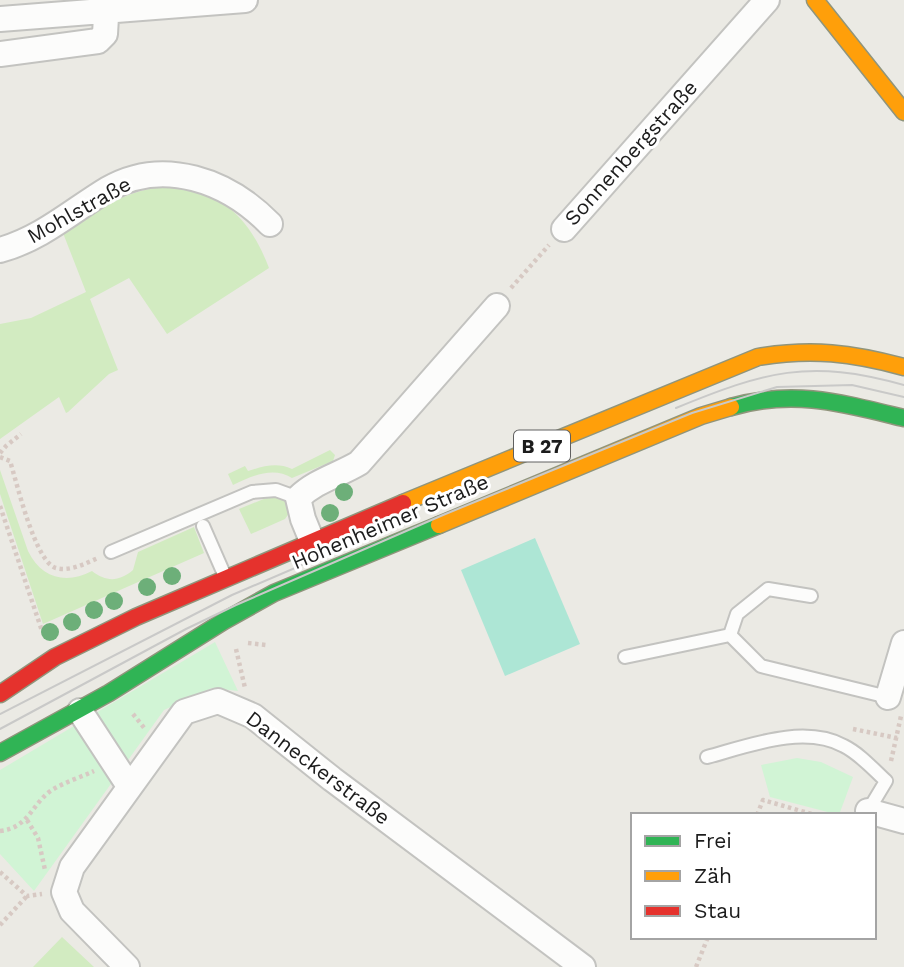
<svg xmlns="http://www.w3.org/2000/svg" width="904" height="967" viewBox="0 0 904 967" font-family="'Work Sans',sans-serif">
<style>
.grass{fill:#d2ebc1}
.park{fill:#d1f4d5}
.pitch{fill:#ade6d5}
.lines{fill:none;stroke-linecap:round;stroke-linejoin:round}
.lane-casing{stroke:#c3c3c0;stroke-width:16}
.street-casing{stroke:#c3c3c0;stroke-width:28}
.fast-casing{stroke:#90957c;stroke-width:19}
.slow-casing{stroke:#90957c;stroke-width:19}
.jam-casing{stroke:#90957c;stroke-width:19}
.path{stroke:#d7c9c3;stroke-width:4.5;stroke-dasharray:3.5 3.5;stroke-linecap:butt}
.lane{stroke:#fcfcfb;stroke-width:12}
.street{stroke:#fcfcfb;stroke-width:24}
.fast{stroke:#30b455;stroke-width:16}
.slow{stroke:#ff9f0a;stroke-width:16}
.jam{stroke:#e5322d;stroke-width:16}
.tram{stroke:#c9c9c8;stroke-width:2}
.tree{fill:#6daf79}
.labels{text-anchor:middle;stroke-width:6;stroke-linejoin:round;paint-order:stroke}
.shield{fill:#fff;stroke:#606060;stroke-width:2}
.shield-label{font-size:19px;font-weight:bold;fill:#1c1c1c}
.street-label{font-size:21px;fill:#1c1c1c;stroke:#fff}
</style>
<rect width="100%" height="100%" fill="#ebeae4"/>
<path class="grass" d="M171,187C224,192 250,219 269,268L167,334L129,278L90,299L118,370L109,374L68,412L66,413L59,397L0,439V324L31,318L86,292L63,233C97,211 128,187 171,187Z
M330,450L335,455L333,461L292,478C273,466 252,476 233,485L228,474L245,466L248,471C264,466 277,462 292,469Z
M0,470L28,551C41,578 66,585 92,571C106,582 119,582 133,570L138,552L194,527L204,553L43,624L0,494Z
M271,496H281L288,502L290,512L285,519L251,534L239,509Z
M62,937L94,967H33Z"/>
<path class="park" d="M215,642L238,691L212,688L164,710L34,891L0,854V770Z
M797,758L821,762L853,777L839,815L770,797L761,765Z"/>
<path class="pitch" d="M535,538L580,644L505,676L461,570Z"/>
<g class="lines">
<defs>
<path id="lane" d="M203,526L224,574
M111,552L252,492L276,490L298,498
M730,635L737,614L768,589L811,596
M625,657L730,635L761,666L888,697
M707,757C748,746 804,724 844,746C860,754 873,769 886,781L868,811"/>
<path id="street" d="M0,19L245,0
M0,54L98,41L105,34L107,0
M564,229L767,0
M0,250C41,239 73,210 108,189C164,157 228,181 270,224
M312,541L303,519L298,498C315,481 339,475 359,463L497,306
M888,697L904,643
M80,711L129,786
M868,811L904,821
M127,967L72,911L64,892L72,867L184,712L218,701L253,716L332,779L583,967"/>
<path id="fast" d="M731,407C794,389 842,403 904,418
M0,753L109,693L224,621L274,593L439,525"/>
<path id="slow" d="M815,0L904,112
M403,503L758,357C812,348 852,353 904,367
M439,525L701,416L731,407"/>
<path id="jam" d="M0,694L55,657L136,617L403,503"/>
</defs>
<use href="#lane" class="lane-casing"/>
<use href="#street" class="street-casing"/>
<use href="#fast" class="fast-casing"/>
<use href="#slow" class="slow-casing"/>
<use href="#jam" class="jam-casing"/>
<path class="path" d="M511,288L549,245
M0,453L6,446L21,434
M0,457L10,461C17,483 35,562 56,568C70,572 86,563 98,558
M0,506L42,631
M248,643L266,645
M236,649L245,688
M133,714L145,729
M853,729L897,738
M891,761L901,716
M757,815L763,800L815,815
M27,820L38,838L45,870
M0,831C29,828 32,803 52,790C65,782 81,777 94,771
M0,872L27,896L42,894
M0,925L27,896
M696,967L708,937"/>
<use href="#lane" class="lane"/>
<use href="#street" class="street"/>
<use href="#fast" class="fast"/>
<use href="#slow" class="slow"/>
<use href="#jam" class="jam"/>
<path class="tram" d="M676,408C764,372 809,358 904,385
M0,714L232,595L395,525
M0,729L186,629L236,605L443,515L692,413L777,387L852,385L904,397"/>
</g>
<g class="tree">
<circle cx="344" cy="492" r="9"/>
<circle cx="330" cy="513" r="9"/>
<circle cx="172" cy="576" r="9"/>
<circle cx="147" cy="587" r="9"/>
<circle cx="114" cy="601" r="9"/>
<circle cx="94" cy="610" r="9"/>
<circle cx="72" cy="622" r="9"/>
<circle cx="50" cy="632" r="9"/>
</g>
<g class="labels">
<rect class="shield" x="514" y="430.5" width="56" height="31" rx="5"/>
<g class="shield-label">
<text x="542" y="453">B 27</text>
</g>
<g class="street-label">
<text transform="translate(631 153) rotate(-48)" y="7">Sonnenbergstraße</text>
<text transform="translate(79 210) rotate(-29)" y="7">Mohlstraße</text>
<text transform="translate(390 522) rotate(-23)" y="7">Hohenheimer Straße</text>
<text transform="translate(318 768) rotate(37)" y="7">Danneckerstraße</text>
</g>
</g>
<rect x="631" y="813" width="245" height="126" fill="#ffffff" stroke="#a4a4a4" stroke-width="2"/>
<rect x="645" y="836" width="35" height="10" fill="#30b455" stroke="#a4a4a4" stroke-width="2"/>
<text x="694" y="848" font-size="21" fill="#1c1c1c">Frei</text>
<rect x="645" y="871" width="35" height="10" fill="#ff9f0a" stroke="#a4a4a4" stroke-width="2"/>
<text x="694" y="883" font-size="21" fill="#1c1c1c">Zäh</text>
<rect x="645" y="906" width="35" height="10" fill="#e5322d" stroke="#a4a4a4" stroke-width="2"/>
<text x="694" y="918" font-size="21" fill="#1c1c1c">Stau</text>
</svg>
